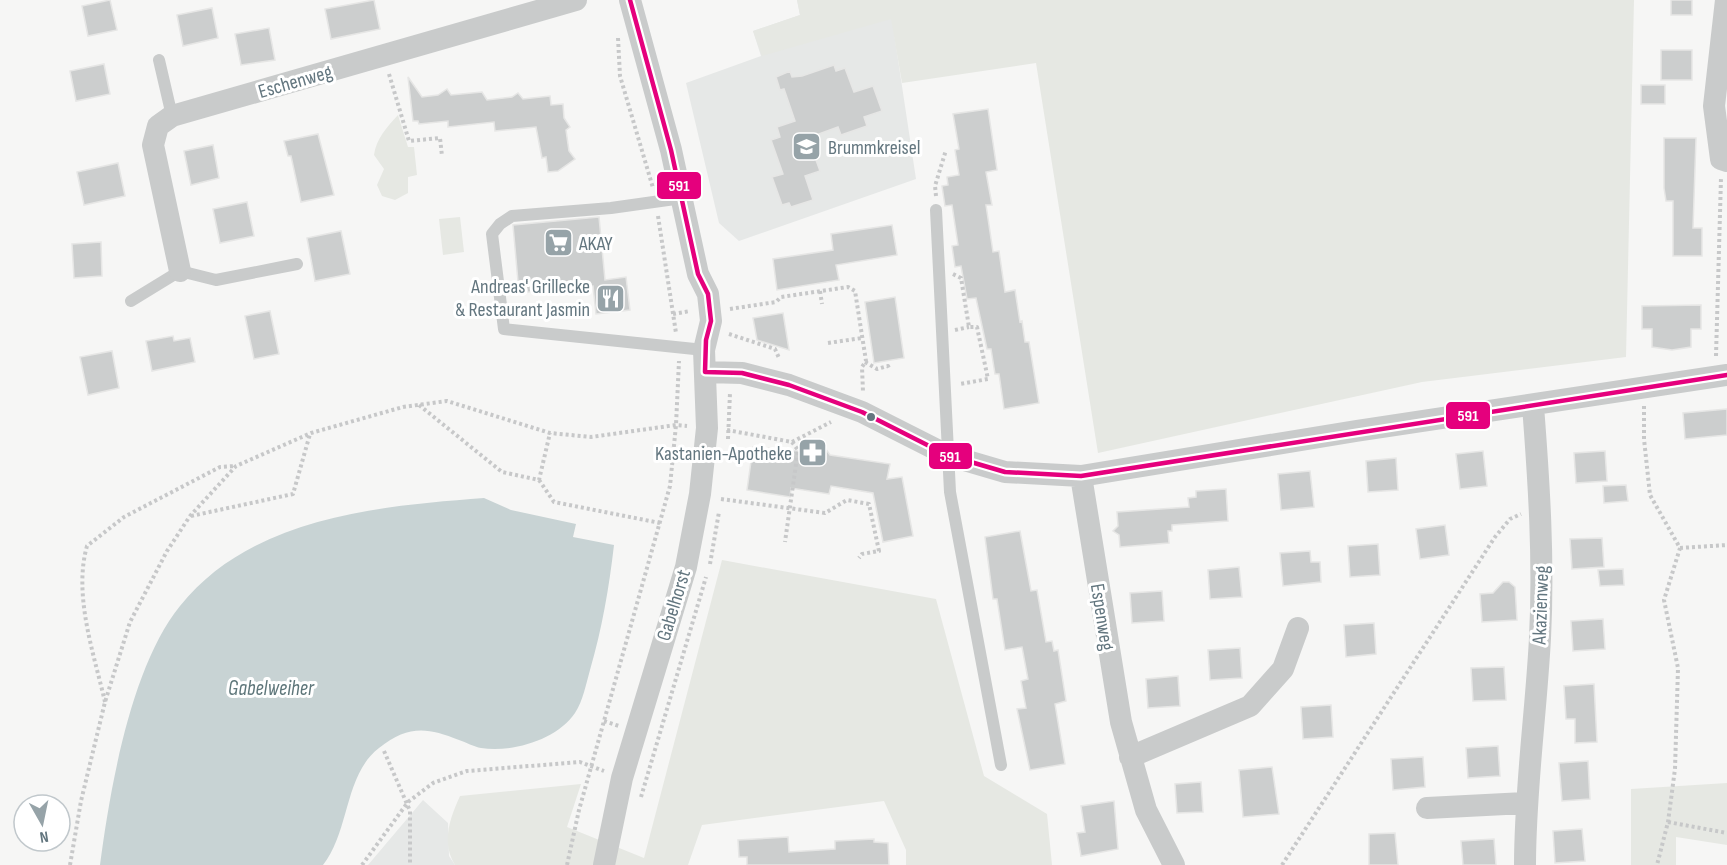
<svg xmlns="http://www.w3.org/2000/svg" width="1727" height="865" viewBox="0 0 1727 865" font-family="'Sofia Sans Condensed',sans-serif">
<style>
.built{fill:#e6e8e7}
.green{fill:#e6e8e3}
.water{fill:#c8d3d4}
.building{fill:#cccece;stroke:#e6e6e5;stroke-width:1.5}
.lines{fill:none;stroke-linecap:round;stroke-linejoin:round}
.path{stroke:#c7c8c9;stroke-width:4;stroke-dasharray:3 3;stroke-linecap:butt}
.lane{stroke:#c9cbcb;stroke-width:12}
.street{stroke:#c9cbcb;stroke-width:22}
.bus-1-casing{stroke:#fff;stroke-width:9}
.bus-1{stroke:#e5007d;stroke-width:4.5}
.bus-dot{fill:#63767f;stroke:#fff;stroke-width:2}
.labels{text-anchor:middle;stroke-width:6;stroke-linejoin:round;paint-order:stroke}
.street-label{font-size:20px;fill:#63767f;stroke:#fff}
.poi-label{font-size:20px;fill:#63767f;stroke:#fff;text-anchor:start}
.water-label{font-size:21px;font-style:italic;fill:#5e767a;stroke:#fff}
.line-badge{stroke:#fff;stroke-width:2}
.badge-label{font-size:16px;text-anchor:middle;font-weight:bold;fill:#fff}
</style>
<rect width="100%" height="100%" fill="#f6f6f5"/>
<path class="built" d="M797,0H889L916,179L739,241L719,223L686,83L761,56L753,31L800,15Z
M423,800L448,823L449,856L455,865H368Z"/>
<path class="green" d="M797,0H1634L1626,357L1422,382L1098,453L1036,63L902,83L891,19L762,56L753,31L800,15Z
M398,115L408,147H414L417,175L408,177V193L395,200L382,196L377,185L384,169L374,155C376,139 387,127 398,115Z
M460,217L464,252L443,255L439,219Z
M722,560L936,599L984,776L1047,814L1052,865H906V850L884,801L702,825L688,865H455C441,842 450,818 460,796L581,784L567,827L644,858Z
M1727,783V845L1676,837V865H1631V789Z"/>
<path class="water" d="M484,498L511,510L576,524L573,537L614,545C609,588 602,629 590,670C586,684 583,701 575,713C557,740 511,753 481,748C474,747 466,742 459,740C427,727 408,725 379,748C344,775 350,831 323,865H100C110,789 131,666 180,606C251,517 379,506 484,498Z"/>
<path class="building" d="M110,0L117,30L88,36L82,6Z
M374,0L380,29L331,39L325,9Z
M1671,0H1692V15H1671Z
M212,8L218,38L183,46L177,15Z
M269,28L275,60L241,65L235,34Z
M1661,50H1692V80H1661Z
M104,64L110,94L76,101L70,71Z
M834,65L836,71L845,68L854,92L873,86L882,111L864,117L867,126L841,135L838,127L808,138L820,171L805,176L813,200L791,207L789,203L782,205L772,177L783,174L771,140L780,137L777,127L795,121L784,89L780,90L776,77L790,71L792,77L802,76Z
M408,77L422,97L438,95L447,89L451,95L482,92L487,100L512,97L518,93L523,99L550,96L551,105L563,104L564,118L570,127L566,130L569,151L575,159L558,171L548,172L546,157L542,158L536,127L495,131L494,122L448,127V121L419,124L418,121H413Z
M1641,85H1665V104H1641Z
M988,109L997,170L986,172L992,205H986L993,252L999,251L1005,292L1015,290L1020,322L1022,321L1025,342H1029L1039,403L1004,409L999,374H995L991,349H987L976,298L967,299L961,266L955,267L952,246L958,245L952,205L945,206L942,186L948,185L947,177L959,175L955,150L959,149L953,114Z
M318,134L334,195L301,202L291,156H288L284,141Z
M1664,138H1696L1693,228H1702V256H1673V201H1666L1664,188Z
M213,145L219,178L191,185L184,151Z
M118,163L125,196L84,205L77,172Z
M247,202L254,236L220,243L213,209Z
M599,217L605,280L626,277L630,310L596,314L593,286L519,293L513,225Z
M892,225L897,255L836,265L839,280L777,290L773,259L833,250L831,234Z
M341,231L350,274L315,281L307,238Z
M101,242L102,276L74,278L72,244Z
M895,297L904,358L874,363L865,302Z
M1701,305V329H1691V347L1672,350L1652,347V329H1642V306Z
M270,311L279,354L254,359L245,316Z
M783,313L789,350L757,340L753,318Z
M173,336L174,341L190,338L195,362L152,371L146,341Z
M112,351L119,388L88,395L80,357Z
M1727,409V435L1685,439L1683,413Z
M809,443L823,445L830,455L890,464L887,479L902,477L913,536L883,542L873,493L831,486L829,494L791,488L790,497L747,490L753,447L798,451Z
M1483,451L1487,486L1460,489L1456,454Z
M1605,451L1607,481L1576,483L1574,453Z
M1396,458L1398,490L1368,492L1366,461Z
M1310,471L1314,507L1281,510L1278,474Z
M1626,485L1628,501L1604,503L1603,486Z
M1226,489L1228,521L1172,525V531H1168L1169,543L1120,547L1119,535L1113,531L1118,526L1117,512L1189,507L1188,498L1196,497V491Z
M1445,525L1449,555L1420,559L1416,529Z
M1020,531L1031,591L1037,590L1046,642L1052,641L1054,651L1058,650L1066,701L1055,704L1065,764L1030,770L1017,709L1026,708L1021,681L1028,679L1022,647L1005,650L997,599H993L985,537Z
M1602,538L1604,567L1572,569L1570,539Z
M1378,544L1380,575L1350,577L1348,546Z
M1310,551L1311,562H1320L1321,582L1283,586L1280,553Z
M1239,567L1242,597L1210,599L1208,570Z
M1623,569L1624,585L1600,586L1598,570Z
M1503,582H1509L1515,587L1517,620L1482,622L1480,594L1493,593Z
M1162,591L1164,621L1132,623L1130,593Z
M1603,619L1605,649L1573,651L1571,621Z
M1374,623L1376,654L1346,657L1344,625Z
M1240,648L1242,678L1210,680L1208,650Z
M1504,667L1506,700L1473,701L1471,668Z
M1178,676L1180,706L1148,708L1146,679Z
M1594,684L1597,742L1575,743V719H1566L1564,686Z
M1331,705L1333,737L1303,739L1301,707Z
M1498,746L1500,776L1468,778L1466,748Z
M1423,757L1425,787L1393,790L1391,759Z
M1588,761L1590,799L1562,801L1559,763Z
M1272,767L1279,814L1243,817L1239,770Z
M1201,782L1203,812L1177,813L1175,784Z
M1114,801L1118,849L1081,856L1077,833L1085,832L1081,806Z
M1582,829L1585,861L1555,863L1553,831Z
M1395,833L1398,865H1369V834Z
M788,837L789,852L835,849V841L874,839V842L888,843L889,865H747V857H739L738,840Z
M1494,839L1496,865H1463L1461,841Z"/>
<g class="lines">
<path class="path" d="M618,38L620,76L653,188
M389,74L409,141L440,138L442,156
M936,196L935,186L946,150
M658,216L676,333
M953,274L961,278L969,327H977L988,379L960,384
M820,291L822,304
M730,309L776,302L781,297L848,287L855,291L866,361L862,367L863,392
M673,314L690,311
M955,330L969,327
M729,334L775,349L779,358
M828,343L862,338
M1716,356L1721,178
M865,362L877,369L888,366L890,370
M419,405L502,472L539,480L550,433
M1644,406V439L1650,495L1680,548L1664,600L1678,668L1675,769L1668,822L1657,865
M727,430L792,442L798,450L785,542
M728,439L730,393
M792,442L831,422
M539,480L554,502L660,523
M721,499L825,513L847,500L869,504L879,551L862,554L859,558
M191,516L293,494L310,434
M1680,548L1727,545
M710,564L719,512
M105,702C94,654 73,595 87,546L124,517L220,467L235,466
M604,721L619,726
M384,751L410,811V865
M641,797L706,577
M1668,822L1727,833
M70,865L81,801L105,702L130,622L167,551L190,516L236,466L311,433L403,407L447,401L550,433L591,437L676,425L687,426
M362,865L408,802L433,783L467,771L580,762L604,771
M567,865L579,810L670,486L676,425L679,361
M1282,865L1495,537L1510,519L1521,514"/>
<path class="lane" d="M159,60L172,116
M682,198L611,208L512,216L500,224L492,234L504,329L704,350
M936,210L950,492L1001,765
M131,301L180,271L216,280L297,264"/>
<path class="street" d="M1726,0L1714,106L1721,159L1727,161
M180,271L153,145L158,126L172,116L576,0
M705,372L742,373L789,385L862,412L947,455L1005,472L1081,476L1356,431L1727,375
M1081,476L1121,722L1146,810L1174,865
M1130,757L1250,706L1283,669L1298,628
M1427,808L1525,803
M604,865L622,778L686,567L700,494L707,428L704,350L711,321L708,294L698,274L671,150L630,0
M1525,865C1525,789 1536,714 1540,638C1544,560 1539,483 1533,406"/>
<defs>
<path id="bus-1" d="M630,0L671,150L698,274L708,294L711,321L706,340L705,372
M705,372L742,373L789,385L862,412L947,455L1005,472L1081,476L1727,375"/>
</defs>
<use href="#bus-1" class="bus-1-casing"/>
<use href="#bus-1" class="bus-1"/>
</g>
<defs>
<symbol id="school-square" viewBox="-11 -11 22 22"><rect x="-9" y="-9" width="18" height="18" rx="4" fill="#96a3a8" stroke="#fff"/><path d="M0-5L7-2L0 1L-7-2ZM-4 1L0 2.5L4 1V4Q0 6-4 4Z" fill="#fff"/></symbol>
<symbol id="supermarket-square" viewBox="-11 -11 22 22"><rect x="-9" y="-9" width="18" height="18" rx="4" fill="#96a3a8" stroke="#fff"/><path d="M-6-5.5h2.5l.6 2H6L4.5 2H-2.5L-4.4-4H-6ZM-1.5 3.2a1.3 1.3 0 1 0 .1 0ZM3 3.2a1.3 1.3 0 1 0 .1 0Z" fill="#fff"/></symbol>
<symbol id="restaurant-square" viewBox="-11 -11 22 22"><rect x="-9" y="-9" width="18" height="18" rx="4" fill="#96a3a8" stroke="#fff"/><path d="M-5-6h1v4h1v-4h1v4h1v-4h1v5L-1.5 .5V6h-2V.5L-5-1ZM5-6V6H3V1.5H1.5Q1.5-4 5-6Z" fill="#fff"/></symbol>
<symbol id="pharmacy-square" viewBox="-11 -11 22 22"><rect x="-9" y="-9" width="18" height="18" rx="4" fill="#96a3a8" stroke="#fff"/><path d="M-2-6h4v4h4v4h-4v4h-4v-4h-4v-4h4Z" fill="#fff"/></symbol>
</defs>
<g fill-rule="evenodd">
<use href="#school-square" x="790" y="130" width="33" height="33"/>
<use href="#supermarket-square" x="542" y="226" width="33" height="33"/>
<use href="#restaurant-square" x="594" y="282" width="33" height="33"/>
<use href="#pharmacy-square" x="796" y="436" width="33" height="33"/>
</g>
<circle class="bus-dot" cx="871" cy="417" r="5"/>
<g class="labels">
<g class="street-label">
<text transform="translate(295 81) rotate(-16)" y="7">Eschenweg</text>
<text transform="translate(673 605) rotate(-73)" y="7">Gabelhorst</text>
<text transform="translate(1540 605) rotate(-88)" y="7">Akazienweg</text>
<text transform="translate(1103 617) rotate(81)" y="7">Espenweg</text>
</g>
<g class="poi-label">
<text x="828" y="154">Brummkreisel</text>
<text x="579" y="250">AKAY</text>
<text x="590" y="293" text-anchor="end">Andreas' Grillecke<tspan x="590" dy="23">&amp; Restaurant Jasmin</tspan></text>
<text x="792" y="460" text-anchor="end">Kastanien-Apotheke</text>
</g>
<g class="water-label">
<text x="271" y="695">Gabelweiher</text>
</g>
</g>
<g class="line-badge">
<rect x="656" y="171" width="46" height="29" rx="6" fill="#e5007d"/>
<rect x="1445" y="401" width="46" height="29" rx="6" fill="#e5007d"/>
<rect x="928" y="442" width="45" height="28" rx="6" fill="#e5007d"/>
</g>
<g class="badge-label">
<text x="679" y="191">591</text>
<text x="1468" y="421">591</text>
<text x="950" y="462">591</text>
</g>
<g transform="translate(42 823) rotate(171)"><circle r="28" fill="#ffffff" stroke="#c1c8cc" stroke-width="1.5"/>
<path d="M0-4.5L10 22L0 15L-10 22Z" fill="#96a3a8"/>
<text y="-9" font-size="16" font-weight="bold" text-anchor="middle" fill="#63767f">N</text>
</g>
</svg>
